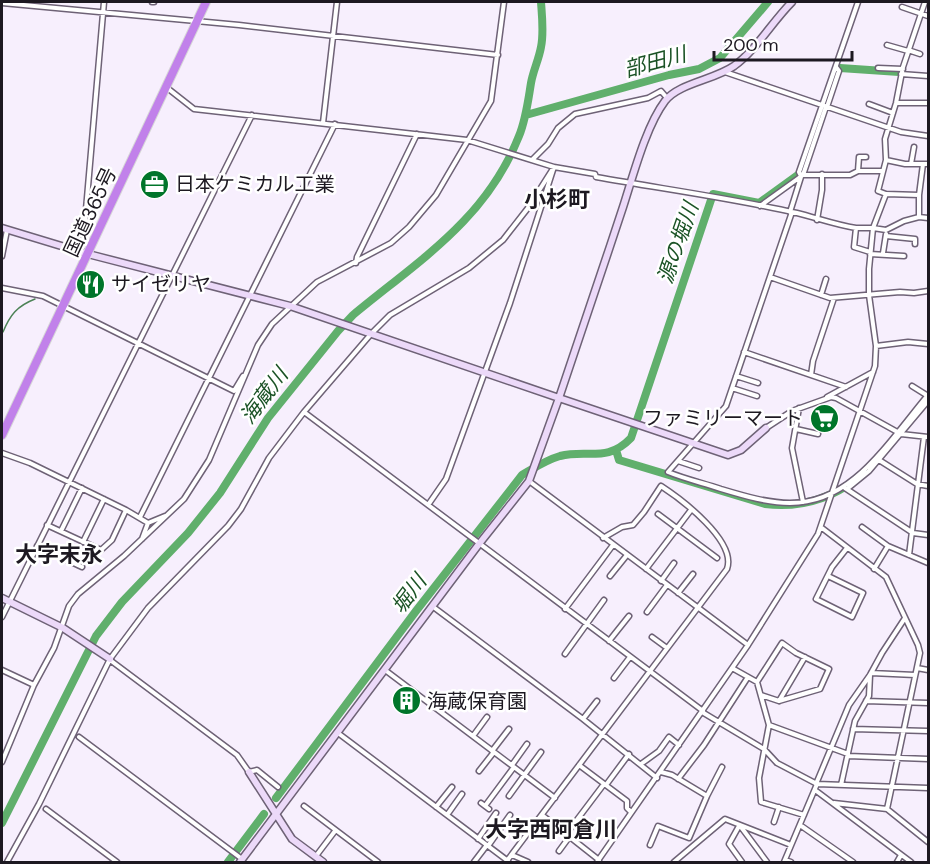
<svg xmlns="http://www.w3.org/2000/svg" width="930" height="864" viewBox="0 0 930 864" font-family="'DM Sans','Noto Sans JP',sans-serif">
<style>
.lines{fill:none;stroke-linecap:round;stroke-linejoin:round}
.stream{stroke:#4c8256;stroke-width:1.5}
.river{stroke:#60af6c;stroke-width:8}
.street-casing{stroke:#6e6276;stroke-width:7}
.secondary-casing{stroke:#6e6276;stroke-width:9}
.highway-casing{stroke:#d6d6d7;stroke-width:10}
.street{stroke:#fff;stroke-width:4}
.secondary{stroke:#ecd9f9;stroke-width:6}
.highway{stroke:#c181ea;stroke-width:8}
.labels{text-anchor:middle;stroke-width:5;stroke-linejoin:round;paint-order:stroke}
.poi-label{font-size:20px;fill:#1d1921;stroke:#fff;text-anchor:start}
.street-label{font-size:20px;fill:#1d1921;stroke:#fff}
.water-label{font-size:21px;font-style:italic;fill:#1b5326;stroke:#fff}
.quarter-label{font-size:22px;font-weight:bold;fill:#1d1921;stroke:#fff}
</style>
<rect width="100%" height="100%" fill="#f7effd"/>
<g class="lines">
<path class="stream" d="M2,332H3C10,315 17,306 35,299"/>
<path class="river" d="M526,115L669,75L699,69L720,58L768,2
M616,450L619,460L765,504C799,508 829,500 856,479
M276,798L416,611L522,475C534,468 546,460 560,456C588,449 607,463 631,438L713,194L759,203L802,172L837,71L840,68L899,72
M2,823L96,636L122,602L188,533L220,493L268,418L338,331L353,315C418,261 486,220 519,136C526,119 528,101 531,83C533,71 539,59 541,47C544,33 542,16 541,2
M228,862L264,814"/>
<defs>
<path id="street" d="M152,2H154
M2,3L239,25L498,55
M902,7L928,16
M887,45L908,51
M908,50L920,54
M878,68L903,69
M725,72L901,132L928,136
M901,74L928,76
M896,103H928
M869,104L893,113
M827,107L839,71L836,67
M323,123L337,2
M532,160L548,144L558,128L575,114L648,98L661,91L667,98
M886,160L905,164H928
M911,164L914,147
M858,171L859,157H866
M803,175L826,107
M801,176L799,172L858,2
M919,195L886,194L878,191L886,160L885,139L896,103L903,67L925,2
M760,206L803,175H850L858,171H882
M790,212L801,177
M792,212L726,406L668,472C685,479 703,483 721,489C771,504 810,515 855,478C880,458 907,420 928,395
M919,217V195L923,164
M817,220L822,190V174
M856,228H873L886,230L904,221L919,217L928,218
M886,236L915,239V244
M83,244L104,2
M883,253L886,234
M870,254L904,256
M2,256L7,230
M356,263L357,257L417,134
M770,277L830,298L900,292L914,293L928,291
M2,288L43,296L234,391L243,376
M821,295L826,279
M876,346L908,342L928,344
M744,352L846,387
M811,375L813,361L834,298
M736,376L758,383
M912,386L928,396
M732,388L757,396
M827,397L873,372
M799,408L792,448L803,502
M304,412L703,711
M766,428L792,411L831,397L836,398L901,434L928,437
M796,429L818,434
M2,453L30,463L126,510L148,523L165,516
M879,460L917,484L928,486
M678,461L699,468
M529,481L748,645
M845,488L913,533L928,535
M847,489L869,471L928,401
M428,505L446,479L510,303L554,167L595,174L596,177C663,189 731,198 797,213C817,218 836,225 856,228L854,247L870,252
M658,514L717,558
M140,517L335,124
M47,525L101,550L112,540L126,510
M862,527L888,546
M822,528L886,577L918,645L920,653L887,809L928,842
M61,531L82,488
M142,539L148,523
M83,542L104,499
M37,546L82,567
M909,555L924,437
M646,569L691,510
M874,569L888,546L928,563
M610,576L627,555
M828,576L863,593L852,617L816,599L832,567L847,548
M661,581L674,563
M678,593L693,574
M432,606L583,719L657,778
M565,609L613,545
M647,612L667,585
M2,617L252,115
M652,637L667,648
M609,641L629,616
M565,654L604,600
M110,660L237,755L249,772L257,770L278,787
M732,668L757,682L769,725L759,778L761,802L804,815
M917,668L928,670
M2,670L34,685
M385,670L555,798
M871,673L915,675
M614,678L630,657
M757,682L782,643L796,653L829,669L820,689L779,701L761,695
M779,701L805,657
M866,701L928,703
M702,712L764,749L777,763L817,784L928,788
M583,719L597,701
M769,725L848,754
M853,729L928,731
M338,733L508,861
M473,736L487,717
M79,737L242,859
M492,751L509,729
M848,756L928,759
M2,762L34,685L54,648L69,606L78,594L124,556L184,499L209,460L258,345L272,324L317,282L391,243L409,227L436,195L491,101L504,2
M641,764L659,751L669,737L679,745
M512,765L527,744
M579,765L627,801V808L631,812
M479,771L494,752
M678,779L704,745L748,677
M816,784L849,705L870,675L882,653L905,618
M606,785L629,754
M841,785L855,721L869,696L870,675
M815,790L911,862
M509,796L541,752
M707,796L722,767
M481,803L489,809
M834,803L887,809
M304,806L378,862
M485,806L514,767
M436,807L452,787
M46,809L117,862
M447,815L462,794
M542,815L599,860
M774,822L779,807
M800,825L853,862
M739,826L729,844L742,862
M741,827L767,862
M567,833L604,784
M478,839L496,813
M650,845L658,826L689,838L707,796L672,775L661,772
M488,846L510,815
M559,851L570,836
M512,855L528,862
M316,856L335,831
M785,860L791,862
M7,862L39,804L110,659L148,608L228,526L241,509L269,458L304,412L371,334L390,315L469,268L503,240L528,208L554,167L467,140L194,109L166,87
M474,862L487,845
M506,862L727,569C737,541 681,499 661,486L644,512L633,525L622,527L603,538
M597,862L748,645L818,534L875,366L876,346L869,295V269L873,228L886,194
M674,862L725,819L791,845
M784,862L817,784
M897,862L901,855"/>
<path id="secondary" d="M2,228L88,254L290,306L559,398C580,335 602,271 623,207C633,176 646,126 665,101C679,83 714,80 734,66C757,49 772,22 792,2
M2,598L63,628L110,659
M249,772L292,839L323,862
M240,862L479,544L529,481L559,398L728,455L741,450L766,428"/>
<path id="highway" d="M2,435L206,2"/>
</defs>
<use href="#street" class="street-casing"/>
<use href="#secondary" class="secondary-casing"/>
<use href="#highway" class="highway-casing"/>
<use href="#street" class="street"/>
<use href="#secondary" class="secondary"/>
<use href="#highway" class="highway"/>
</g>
<defs>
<symbol id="office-disc" viewBox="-11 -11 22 22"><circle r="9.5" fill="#00752a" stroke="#fff"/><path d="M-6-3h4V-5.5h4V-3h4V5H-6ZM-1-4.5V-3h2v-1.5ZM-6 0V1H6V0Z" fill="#fff"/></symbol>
<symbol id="restaurant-disc" viewBox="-11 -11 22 22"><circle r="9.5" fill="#00752a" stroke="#fff"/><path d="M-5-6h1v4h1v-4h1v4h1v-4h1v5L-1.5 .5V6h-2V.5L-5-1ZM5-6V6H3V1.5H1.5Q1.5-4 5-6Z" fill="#fff"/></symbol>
<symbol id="supermarket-disc" viewBox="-11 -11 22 22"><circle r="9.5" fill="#00752a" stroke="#fff"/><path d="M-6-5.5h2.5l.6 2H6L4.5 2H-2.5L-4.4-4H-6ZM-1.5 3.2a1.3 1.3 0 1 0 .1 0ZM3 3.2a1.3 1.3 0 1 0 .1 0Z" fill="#fff"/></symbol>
<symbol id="building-disc" viewBox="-11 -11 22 22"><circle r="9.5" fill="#00752a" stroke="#fff"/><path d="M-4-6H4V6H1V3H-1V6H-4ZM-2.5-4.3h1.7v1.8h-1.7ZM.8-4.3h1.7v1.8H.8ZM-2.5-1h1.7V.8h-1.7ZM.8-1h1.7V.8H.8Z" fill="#fff"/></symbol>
</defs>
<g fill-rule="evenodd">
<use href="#office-disc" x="138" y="168" width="33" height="33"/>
<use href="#restaurant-disc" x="74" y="268" width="33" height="33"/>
<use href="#supermarket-disc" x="808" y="402" width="33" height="33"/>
<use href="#building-disc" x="390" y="684" width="33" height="33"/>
</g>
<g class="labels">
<g class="poi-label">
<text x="175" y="191">日本ケミカル工業</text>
<text x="111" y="291">サイゼリヤ</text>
<text x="803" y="425" text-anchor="end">ファミリーマート</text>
<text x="427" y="708">海蔵保育園</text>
</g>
<g class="street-label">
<text transform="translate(90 212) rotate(-65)" y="7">国道365号</text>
</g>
<g class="water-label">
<text transform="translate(655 62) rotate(-15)" y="7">部田川</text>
<text transform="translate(678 243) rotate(-71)" y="7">源の堀川</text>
<text transform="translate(264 396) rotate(-53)" y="7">海蔵川</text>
<text transform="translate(409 594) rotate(-53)" y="7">堀川</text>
</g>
<g class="quarter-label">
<text x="557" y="207">小杉町</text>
<text x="59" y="562">大字末永</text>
<text x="551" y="837">大字西阿倉川</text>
</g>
</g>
<rect width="930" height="864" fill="none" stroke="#1d1921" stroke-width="6"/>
<path d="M714 51v9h138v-9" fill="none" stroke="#1d1921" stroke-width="3"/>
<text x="723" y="51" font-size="18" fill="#1d1921" stroke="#ffffff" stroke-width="4.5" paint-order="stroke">200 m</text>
</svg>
